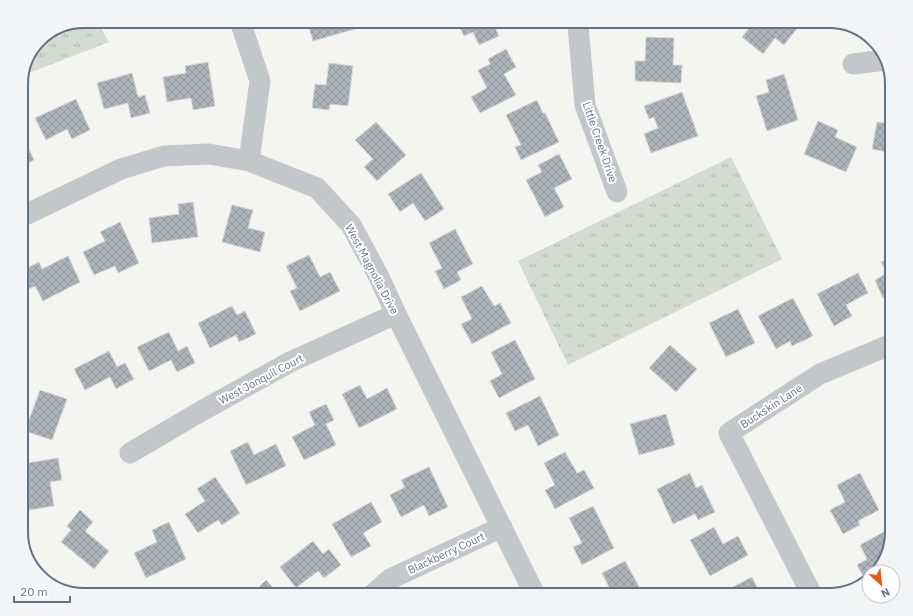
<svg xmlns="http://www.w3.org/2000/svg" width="913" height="616" viewBox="0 0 913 616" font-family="'IBM Plex Sans',sans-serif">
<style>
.grass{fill:url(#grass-tufts)}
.building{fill:url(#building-cross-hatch);stroke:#d5d6d3}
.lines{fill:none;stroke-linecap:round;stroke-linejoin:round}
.minor{stroke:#c4c7ca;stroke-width:21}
.labels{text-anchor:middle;stroke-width:4;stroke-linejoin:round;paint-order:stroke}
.street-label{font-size:11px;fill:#627283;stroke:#fff}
.rim{fill:none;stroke:#627283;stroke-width:2}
</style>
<defs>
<pattern id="grass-tufts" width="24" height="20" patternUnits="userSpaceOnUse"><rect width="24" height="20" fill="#d4dcd1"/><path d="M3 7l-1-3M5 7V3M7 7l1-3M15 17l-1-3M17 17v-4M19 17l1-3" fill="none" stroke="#afb7af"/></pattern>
<pattern id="building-cross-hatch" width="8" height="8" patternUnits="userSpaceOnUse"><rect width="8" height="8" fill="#acb3b9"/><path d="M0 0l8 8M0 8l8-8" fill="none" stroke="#8f969c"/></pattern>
</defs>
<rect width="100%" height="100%" fill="#f4f5f0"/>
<path class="grass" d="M84,21H97L109,42L24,75L40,39Z
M731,157L782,259L568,365L518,261Z"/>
<path class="building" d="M307,21H353L355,29L313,41Z
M457,21H492L499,36L479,45L473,32L464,36Z
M755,21H801L802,22L784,45L775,38L763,54L742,37Z
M646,37L674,38L673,65H682L681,83L635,81V61H645Z
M506,49L516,67L504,74L516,95L480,113L471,97L487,88L478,70L490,64L488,59Z
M208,62L215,106L193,110L191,98L167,102L163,77L186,73L185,66Z
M329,63L353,66L348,106L330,104L329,110L312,108L315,84L326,85Z
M132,73L138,97L145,95L150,113L131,118L128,103L104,109L97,83Z
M784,74L798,120L767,131L756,96L769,92L766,80Z
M682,92L698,136L651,153L644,134L658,128L654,117L649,119L644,106Z
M76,99L90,130L72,139L67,129L46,140L35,118Z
M537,100L543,113H545L559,142L521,160L515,147L521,145L506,115Z
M818,121L838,130L835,137L857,147L846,172L804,154Z
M376,122L406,155L377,181L364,167L373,159L355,140Z
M877,122L892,124V153L872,149Z
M21,133L34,160L24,165L21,161Z
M559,154L572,179L554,188L564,207L545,217L526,180L542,172L538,165Z
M421,173L444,209L425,221L413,203L400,212L388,194Z
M193,202L198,237L152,243L149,218L179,214L178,204Z
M232,205L253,210L248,228L265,232L260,252L222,242Z
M120,222L139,263L118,273L115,266L94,275L83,252L105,241L100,232Z
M455,229L473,264L457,272L461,280L444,289L435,271L442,268L429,243Z
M309,255L320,277L330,272L340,291L300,311L290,291L297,288L286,266Z
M68,256L80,282L43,301L35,286L29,289L21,271L39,262L42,269Z
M892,257V293L883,298L875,280L887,273L881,262Z
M858,273L868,293L846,305L852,316L834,326L817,294Z
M482,286L494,306L500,303L511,323L472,344L461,324L472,319L461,297Z
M793,298L813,336L792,346L790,341L776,349L758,316Z
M232,306L237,315L245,311L256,334L239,342L236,335L210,348L198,323Z
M738,309L755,343L726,357L709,323Z
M169,332L178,351L187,346L195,363L177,372L171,360L149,371L137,347Z
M515,340L535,379L499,398L490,381L502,374L491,352Z
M670,345L697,369L676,392L649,368Z
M109,351L117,367L125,363L134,379L116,389L110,377L85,390L74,369Z
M360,385L367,399L387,388L397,409L359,428L342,394Z
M40,390L67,399L52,440L25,431Z
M540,396L559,435L538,446L528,425L515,431L506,413Z
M326,404L334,420L326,424L336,445L304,460L292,437L315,425L309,412Z
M892,408V424L886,411Z
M666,414L675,445L639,455L630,424Z
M248,442L254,455L276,444L286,466L246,485L230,451Z
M565,452L577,473L584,470L594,488L555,509L545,490L555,485L544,463Z
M58,458L62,480L50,482L54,506L29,510L25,486H21V464Z
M429,467L448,507L429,516L424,505L401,517L390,495L405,487L401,480Z
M690,473L696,488L702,485L715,512L698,520L695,514L673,524L657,489Z
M860,473L879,510L858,521L860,525L843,534L830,510L845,502L837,485Z
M215,477L240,513L222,525L218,520L198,533L185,514L205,501L197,489Z
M371,502L382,522L363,533L371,546L351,557L332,524Z
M593,506L614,548L582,565L573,547L582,543L569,518Z
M80,510L93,522L85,531L109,551L94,569L61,542L71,530L67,526Z
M169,522L186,559L146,578L134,553L157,542L152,530Z
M714,527L723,544L738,536L748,555L710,576L690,540Z
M889,529L892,534L881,567L876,572H869V578L866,581L857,565L867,559L860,545Z
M313,541L323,554L329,549L341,565L324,578L318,571L296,588L280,567Z
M625,561L643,594L640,595H613L602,573Z
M752,577L759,591L764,589L766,595H719V594Z
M266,580L280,595H251Z"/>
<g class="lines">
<path class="minor" d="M240,21L260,81L249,161
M580,21L578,26L585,105L617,192
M853,64L886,60
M21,217L121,169L164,156L209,154L249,161L317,188L351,225L378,275L396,314L535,595
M130,453L198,413L290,362L396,314
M372,595L390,579L502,527
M812,595L729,433L820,374L892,344"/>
</g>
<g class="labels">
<g class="street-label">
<text transform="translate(600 142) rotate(71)" y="4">Little Creek Drive</text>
<text transform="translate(372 269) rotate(62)" y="4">West Magnolia Drive</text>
<text transform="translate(261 379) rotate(-28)" y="4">West Jonquil Court</text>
<text transform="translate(771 406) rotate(-33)" y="4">Buckskin Lane</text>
<text transform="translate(446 553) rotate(-25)" y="4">Blackberry Court</text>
</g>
</g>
<path d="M0 0H913V616H0ZM84 28H829A56 56 0 0 1 885 84V532A56 56 0 0 1 829 588H84A56 56 0 0 1 28 532V84A56 56 0 0 1 84 28Z" fill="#f2f4f5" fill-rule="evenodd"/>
<path class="rim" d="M84 28H829A56 56 0 0 1 885 84V532A56 56 0 0 1 829 588H84A56 56 0 0 1 28 532V84A56 56 0 0 1 84 28Z"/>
<g transform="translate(881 584) rotate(153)"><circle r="19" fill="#ffffff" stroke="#c0c7cd"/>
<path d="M0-3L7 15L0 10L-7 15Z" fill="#eb5919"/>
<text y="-6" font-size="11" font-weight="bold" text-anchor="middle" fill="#627283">N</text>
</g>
<path d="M14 596v6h56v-6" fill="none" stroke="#627283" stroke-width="2"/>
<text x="20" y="596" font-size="12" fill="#627283" stroke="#ffffff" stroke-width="3" paint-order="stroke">20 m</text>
</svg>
